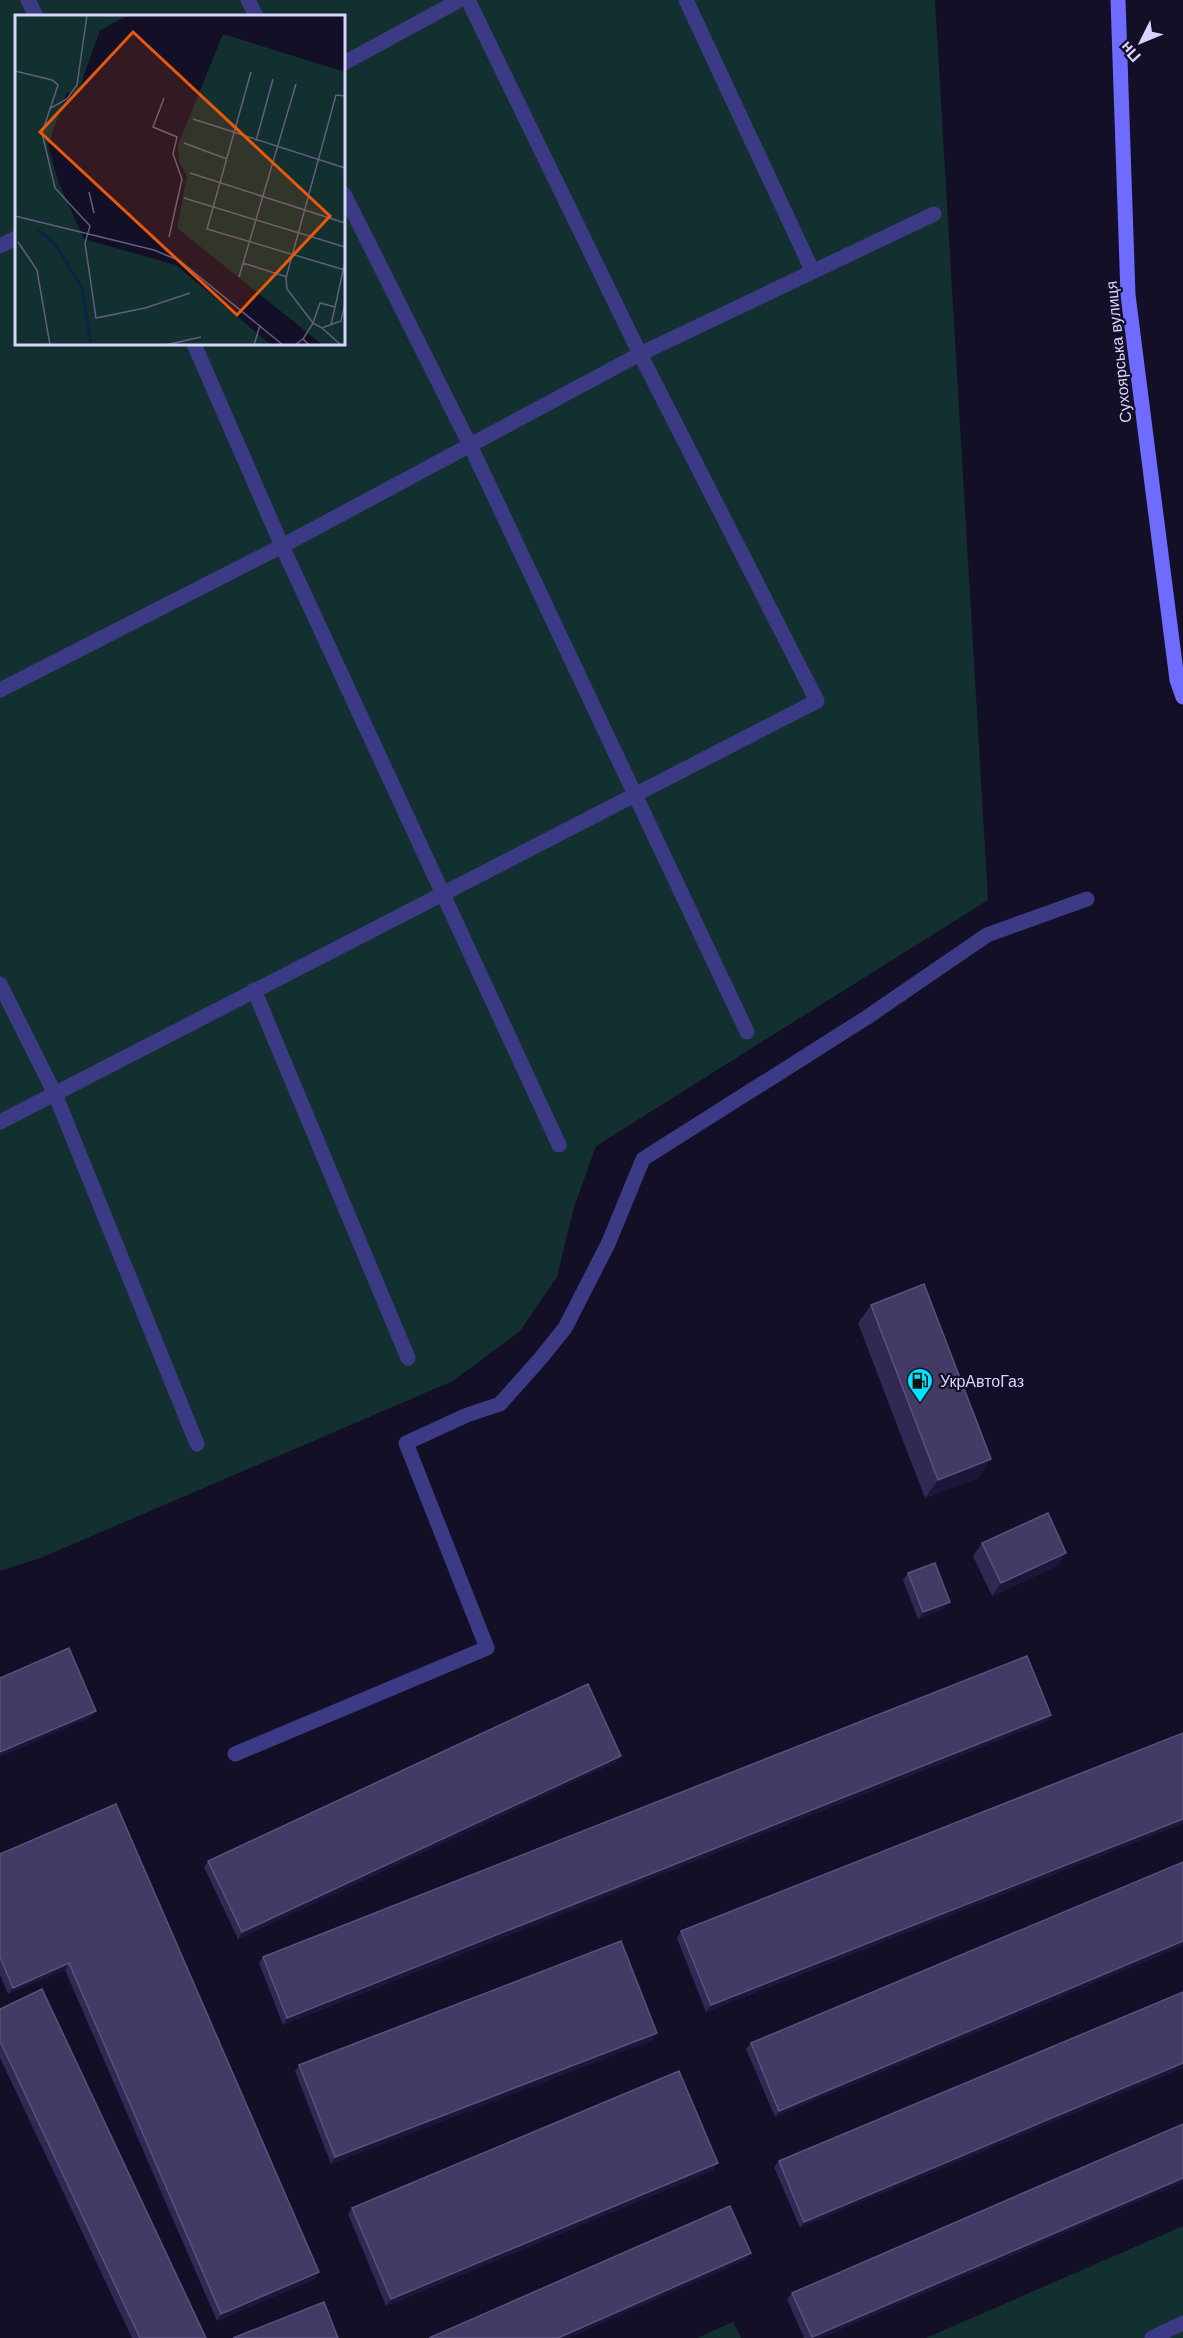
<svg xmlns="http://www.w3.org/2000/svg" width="1183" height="2338" viewBox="0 0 1183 2338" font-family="'DM Sans',sans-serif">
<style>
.green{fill:#12302f;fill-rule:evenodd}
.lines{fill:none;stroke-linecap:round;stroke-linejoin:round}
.lane{stroke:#3d3a85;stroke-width:15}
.street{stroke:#3d3a85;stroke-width:15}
.secondary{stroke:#6f6bff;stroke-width:15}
.wall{fill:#312854}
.shaded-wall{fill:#1d163a}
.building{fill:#433a66;stroke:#5a527e;stroke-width:1.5}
.labels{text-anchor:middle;stroke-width:4.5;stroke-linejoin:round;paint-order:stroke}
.street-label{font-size:16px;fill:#d9d4ff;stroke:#130f26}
.poi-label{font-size:16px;fill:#d9d4ff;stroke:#130f26;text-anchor:start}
.inset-river{fill:none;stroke:#0c2248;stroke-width:3}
.inset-road{fill:none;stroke:#625e7d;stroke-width:1.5}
.view{fill:#e8590c;fill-opacity:0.15;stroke:#e8590c;stroke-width:3}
.inset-edge{fill:none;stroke:#d9d4ff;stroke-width:3}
</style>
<rect width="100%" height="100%" fill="#130f26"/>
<path class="green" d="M0,0H935L988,900L596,1146L574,1207L557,1277L520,1331L453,1381L43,1557L0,1571ZM16,16H344V344H16Z
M1183,2226V2338H926Z
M733,2322L741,2338H697Z"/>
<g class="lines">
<path class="lane" d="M28,0L36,16
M248,0L256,16
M686,0L812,270
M344,63L460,0
M344,194L470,445L747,1032
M0,246L16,238
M194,344L282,546L559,1145
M0,690L282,546L640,354L934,214
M0,984L55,1094L197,1444
M254,990L408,1358
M0,1122L817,701L640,354L468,0
M235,1754L487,1648L406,1443L467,1415L500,1404L540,1359L565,1328L608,1244L643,1159L866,1018L987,935L1087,899"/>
<path class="street" d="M1152,2338L1183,2323"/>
<path class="secondary" d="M1118,0L1128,295L1177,680L1183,697"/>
</g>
<path class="wall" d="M871,1305L991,1459L978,1478L925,1498L858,1323Z
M982,1543L1066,1553L1057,1566L992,1596L973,1556Z
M908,1573L945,1608L918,1619L903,1580Z
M1051,1715L1047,1721L283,2025L259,1963L263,1957Z
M1183,1733V1823L706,2012L677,1938L681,1931Z
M621,1756L616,1762L238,1939L204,1867L208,1861Z
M0,1854L319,2272L315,2279L217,2321L65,1970L8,1994L0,1975Z
M1183,1862L775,2117L746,2049L751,2043Z
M1183,1992L800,2228L774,2167L779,2161Z
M0,2009L206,2338H132L0,2058Z
M653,2040L331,2164L295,2071L299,2065Z
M1183,2124V2182L820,2338H804L787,2299L792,2293Z
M714,2170L386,2306L348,2214L352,2208Z"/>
<path class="shaded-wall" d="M991,1459L978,1478L925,1498L938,1480Z
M1066,1553L1057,1566L992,1596L1001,1583Z
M950,1602L945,1608L918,1619L923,1612Z
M96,1711L92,1717L0,1757V1752Z
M1051,1715L1047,1721L283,2025L287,2018Z
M621,1756L616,1762L238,1939L242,1932Z
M1183,1819V1823L706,2012L711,2005Z
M1183,1941V1946L775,2117L779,2111Z
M69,1963L65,1970L8,1994L13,1988Z
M657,2033L653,2040L331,2164L335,2157Z
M1183,2063V2068L800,2228L804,2222Z
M718,2163L714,2170L386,2306L391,2299Z
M1183,2178V2182L820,2338H811Z
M751,2253L746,2260L569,2338H558Z
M319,2272L315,2279L217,2321L221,2314Z"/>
<path class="building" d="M924,1284L991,1459L938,1480L871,1305Z
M1048,1513L1066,1553L1001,1583L982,1543Z
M935,1563L950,1602L923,1612L908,1573Z
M69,1648L96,1711L0,1752V1678Z
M1027,1656L1051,1715L287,2018L263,1957Z
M588,1684L621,1756L242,1932L208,1861Z
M1183,1733V1819L711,2005L681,1931Z
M116,1804L319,2272L221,2314L69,1963L13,1988L0,1957V1854Z
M1183,1862V1941L779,2111L751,2043Z
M621,1941L657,2033L335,2157L299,2065Z
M42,1989L206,2338H140L0,2041V2009Z
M1183,1992V2063L804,2222L779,2161Z
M679,2071L718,2163L391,2299L352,2208Z
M1183,2124V2178L812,2337L792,2293Z
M730,2206L751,2253L558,2338H429Z
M324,2302L338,2338H233Z"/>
<defs>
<symbol id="fuel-pin" viewBox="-11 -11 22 30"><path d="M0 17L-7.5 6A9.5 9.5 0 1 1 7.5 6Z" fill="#00e5ff" stroke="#130f26"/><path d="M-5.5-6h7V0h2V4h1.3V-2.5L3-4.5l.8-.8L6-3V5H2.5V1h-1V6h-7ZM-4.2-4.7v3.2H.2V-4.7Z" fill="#111"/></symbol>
</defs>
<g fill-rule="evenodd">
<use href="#fuel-pin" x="905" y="1366" width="30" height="40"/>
</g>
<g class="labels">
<g class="street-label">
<text transform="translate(1118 352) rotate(-96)" y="6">Сухоярська вулиця</text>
</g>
<g class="poi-label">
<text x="940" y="1387">УкрАвтоГаз</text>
</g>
</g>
<g transform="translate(15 15)">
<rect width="330" height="330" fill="#130f26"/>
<path d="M0,0H114L85,15L62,80L52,77L33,130L43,166L69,224L161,250L256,330H0ZM208,19L330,57V330H308L162,213L172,161L164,147L163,130Z" fill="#12302f"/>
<path class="inset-river" d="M23,215L40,229L67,273L76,330"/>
<path class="inset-road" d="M0,56L37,65L43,70L27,118L40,173L75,211L70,228L81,303L130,293L175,278M236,57L192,214L330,255M149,83L138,112L162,122L158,139L167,164L154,222M34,94L52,84L62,70L72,0M178,104L330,153M241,126L258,64M169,128L212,144M175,158L330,208M74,177L79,198M169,183L330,232M0,201L139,235L165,246L268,330M3,227L22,255L35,330M228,248L272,262M224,262L281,69M298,308L272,274L271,263L321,80L330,81M298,308L305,288L320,292M316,310L330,247M307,313L326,330M288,324L298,308L307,313L326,306L330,288M150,330L186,322M239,330L245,310M280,330L288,324L294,330"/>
<path class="view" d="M118,17L315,201L222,300L25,117Z"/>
<rect width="330" height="330" class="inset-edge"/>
</g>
<g transform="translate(1141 42) rotate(227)" stroke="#130f26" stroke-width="4.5" paint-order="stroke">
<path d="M0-4.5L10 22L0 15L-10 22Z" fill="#d9d4ff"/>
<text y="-9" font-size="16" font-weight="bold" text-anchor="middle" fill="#d9d4ff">Пн</text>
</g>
</svg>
